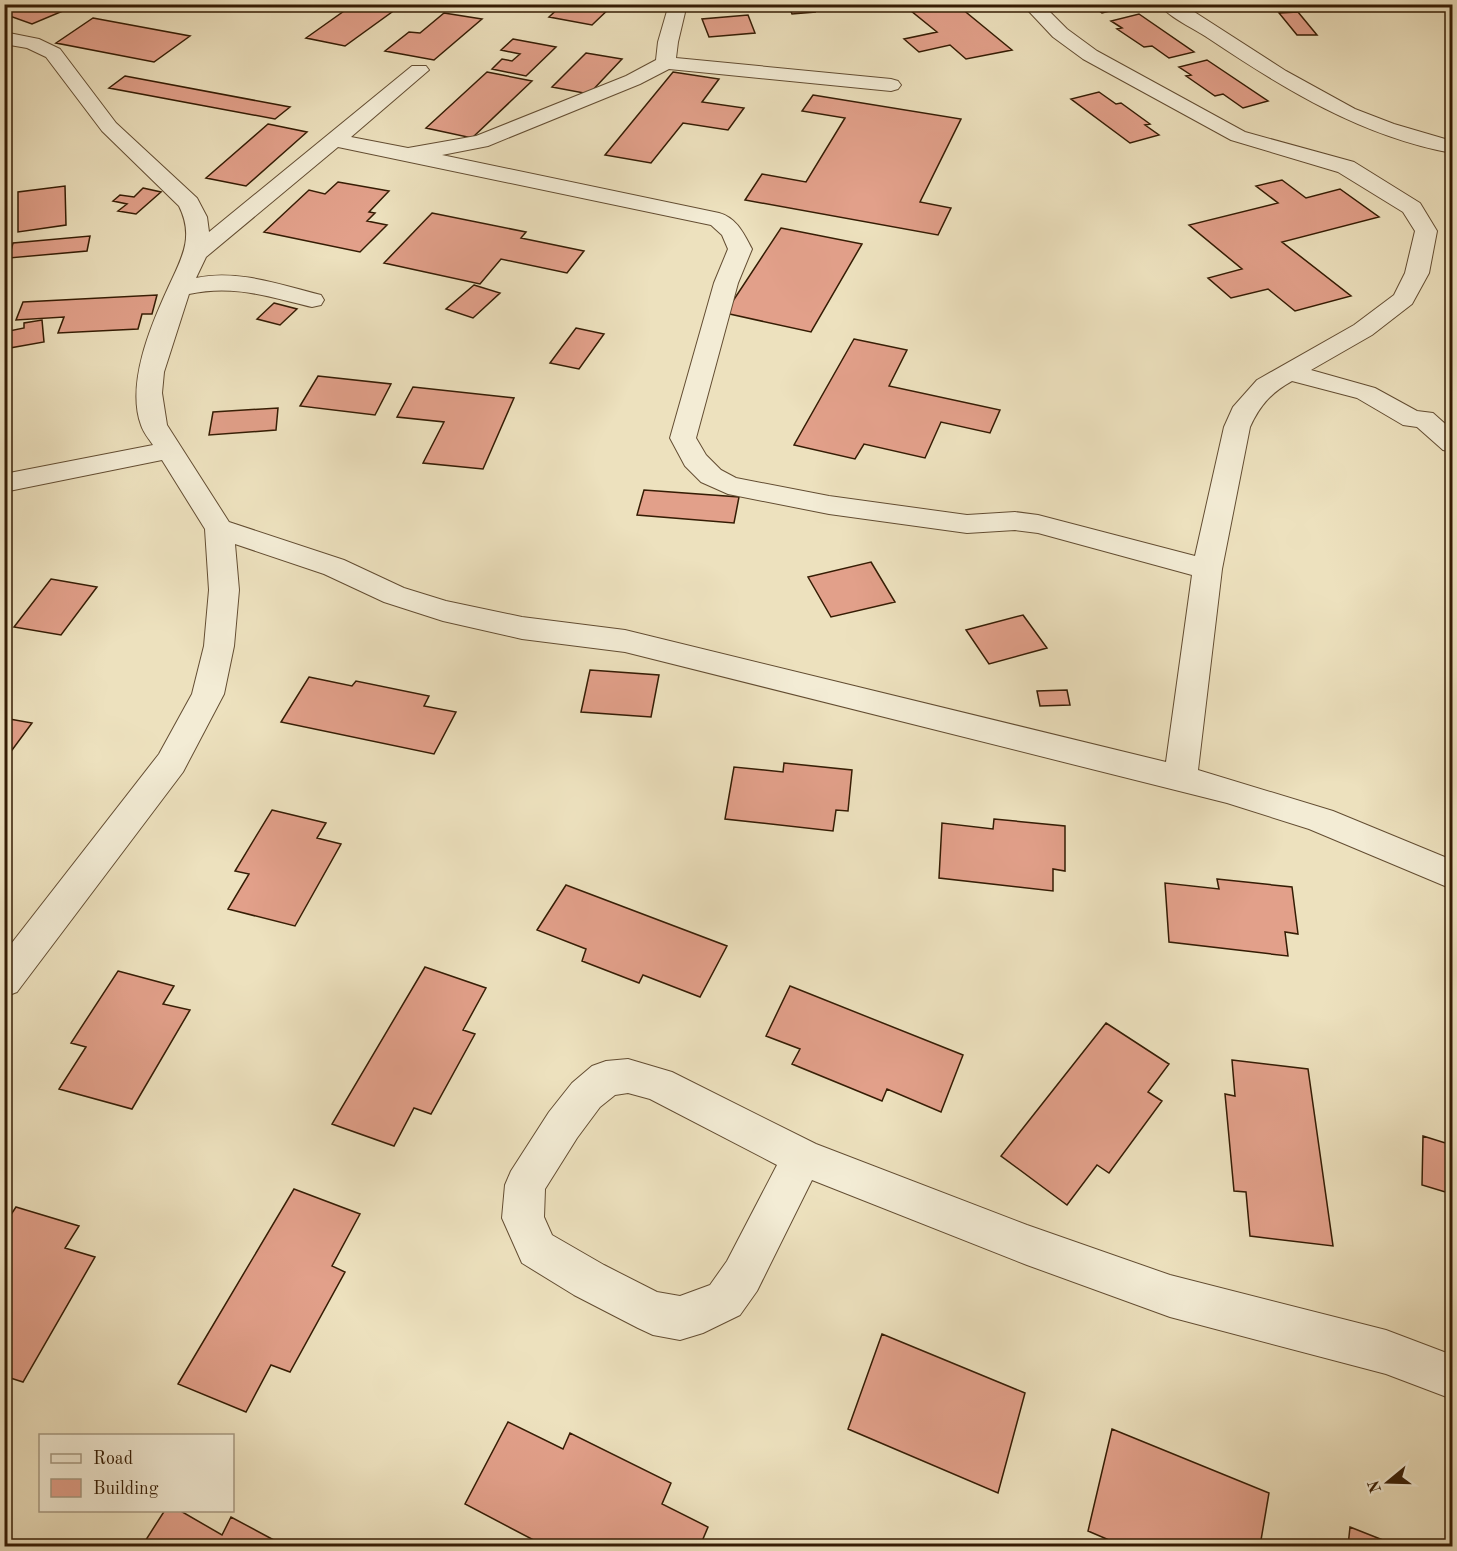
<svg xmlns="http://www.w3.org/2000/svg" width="1457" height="1551" viewBox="0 0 1457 1551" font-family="'Old Standard TT',serif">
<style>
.building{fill:#e2a08a;stroke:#351c04;stroke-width:1.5}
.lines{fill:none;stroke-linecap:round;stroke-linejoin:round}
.minor-casing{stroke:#634d32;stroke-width:2}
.minor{fill:#f3ecd5;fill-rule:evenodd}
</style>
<rect width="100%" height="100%" fill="#ede1be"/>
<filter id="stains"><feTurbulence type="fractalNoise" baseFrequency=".00333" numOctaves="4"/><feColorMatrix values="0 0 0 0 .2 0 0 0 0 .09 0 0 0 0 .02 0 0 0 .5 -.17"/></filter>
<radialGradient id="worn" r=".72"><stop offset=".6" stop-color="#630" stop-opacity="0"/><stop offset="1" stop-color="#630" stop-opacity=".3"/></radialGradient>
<path class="building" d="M4,4H60L70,8L32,24L4,14Z
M354,4H403L345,46L306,38Z
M563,4H614L592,25L549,17Z
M788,4H811L815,12L792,14Z
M913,4H956L1012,50L966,59L950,45L919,52L904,39L937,32L905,6Z
M1090,4H1122L1126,7L1102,13Z
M1298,12L1317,35H1297L1279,13Z
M444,13L482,19L434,60L385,51L409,32L420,33Z
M1139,14L1194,52L1169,58L1152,46L1144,47L1117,29L1122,28L1111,21Z
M748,15L755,33L709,37L702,19Z
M93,18L190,36L154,62L56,43Z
M513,39L556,47L526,76L492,69L502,59L512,61L520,54L501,50Z
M586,53L622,59L589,94L552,87Z
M1207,60L1268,101L1243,108L1223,94L1215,96L1186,76L1191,75L1179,67Z
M487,72L532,81L472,138L426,128Z
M673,72L719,79L702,102L744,108L728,130L683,123L651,163L605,155Z
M125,76L290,107L275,119L109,88Z
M1099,92L1116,104L1121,103L1150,124L1145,125L1159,135L1130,143L1071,99Z
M813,95L961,119L920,202L951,208L938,235L745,200L762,174L806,182L845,118L802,111Z
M268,124L307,132L246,186L206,178Z
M1282,180L1306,198L1340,189L1379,217L1282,242L1351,296L1295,311L1268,289L1231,298L1208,278L1242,269L1189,225L1278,203L1256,186Z
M338,182L389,191L369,212L375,213L367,221L387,225L360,252L264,232L309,190L325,194Z
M65,186L66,225L18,232V192Z
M143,188L161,192L136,214L118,211L127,204L113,201L120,195L134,197Z
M432,213L526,232L521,238L584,251L567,273L501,259L480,284L384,263Z
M781,228L862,244L811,332L725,313Z
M90,236L87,251L9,258L13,243Z
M474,285L500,293L473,318L446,309Z
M157,295L152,314H142L138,329L58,333L64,317L16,320L23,302Z
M274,303L297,309L280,325L257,319Z
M42,320L44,342L4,349V332L24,328V323Z
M576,328L604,334L579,369L550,363Z
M854,339L907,350L889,386L1000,410L990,433L941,422L925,458L864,444L855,459L794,445Z
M318,376L391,384L375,415L300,406Z
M413,387L514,398L483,469L423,463L444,422L397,417Z
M278,408L276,430L209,435L213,412Z
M644,490L739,497L734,523L637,515Z
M871,562L895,602L831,617L808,577Z
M51,579L97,587L61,635L14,627Z
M1023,615L1047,648L989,664L966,630Z
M590,670L659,675L651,717L581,712Z
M309,677L352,686L356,681L429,696L424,706L456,712L434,754L281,722Z
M1067,690L1070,705L1040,706L1037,691Z
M4,718L32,723L4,761Z
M784,763L852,770L848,811L836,810L833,831L725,819L734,767L783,772Z
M272,810L326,823L317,838L341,844L295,926L228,909L249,874L235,871Z
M994,819L1065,826V871L1053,869V891L939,878L942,823L993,829Z
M1217,879L1292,887L1298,934L1285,932L1288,956L1169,942L1165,883L1219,889Z
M566,885L727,946L700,997L643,975L639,983L582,961L586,949L537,930Z
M425,967L486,988L463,1030L475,1034L431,1114L414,1108L394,1146L332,1124Z
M118,971L174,986L163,1004L190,1010L132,1109L59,1089L86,1047L71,1043Z
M790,986L963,1055L941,1112L887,1089L882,1101L792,1064L800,1049L766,1036Z
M1106,1023L1169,1064L1148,1092L1162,1101L1109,1173L1097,1165L1067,1205L1001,1156Z
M1232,1060L1308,1069L1333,1246L1250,1236L1246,1192L1234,1191L1225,1094L1235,1096Z
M1423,1136L1452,1145V1194L1422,1185Z
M294,1189L360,1214L332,1266L345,1272L290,1372L271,1365L246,1412L178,1384Z
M16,1207L79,1226L65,1248L95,1257L23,1382L4,1376V1225Z
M882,1334L1025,1393L998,1493L848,1429Z
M508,1422L563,1449L570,1433L671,1483L662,1504L708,1527L700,1546H545L465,1504Z
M1112,1429L1269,1493L1260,1546H1123L1088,1531Z
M165,1510H179L222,1535L231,1517L285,1546H142Z
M1350,1527L1398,1546H1348Z"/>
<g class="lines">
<defs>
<path id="minor" d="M669,4H687L678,42L676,58L891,79L898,81L901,85L898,89L891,91L669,69L640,84L488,146L442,155L719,213C737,218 744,234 752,249L738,283L696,438L706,455L721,470L736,478L829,496L967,515L1015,512L1038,515L1195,556L1224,427L1233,407L1257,380L1354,325L1394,295L1405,273L1415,231L1403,212L1338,172L1231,140L1083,59L1053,37L1022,4H1042L1067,29L1097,51L1245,132L1354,162L1420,203L1437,231L1429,273L1412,304L1372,335L1311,370L1375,388L1417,411L1433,413L1452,430V452L1443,450L1417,427L1403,425L1357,398L1292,381C1272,392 1260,405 1250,427L1222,569L1198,770L1333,811L1452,860V889L1309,829L1227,803L625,652L522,639L443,621L384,602L324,574L235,544L239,590L234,646L224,694L183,772L17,992L4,997V953L159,754L192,694L204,646L209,590L205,529L162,460L4,492V474L153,445C149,439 143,432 141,425C126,384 151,325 168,288C181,259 195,238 179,206L102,131L46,57L27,48L4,44V32L39,39L60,49L116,123L197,198L207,217L209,232L412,66H426L429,70L351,137L408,148L476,136L626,76L656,60L658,42ZM338,147L711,225L722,235L728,249L714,283L670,438L685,466L701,482L728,494L829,514L967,533L1015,530L1038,533L1192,575L1166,762L625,630L522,617L446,601L404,588L344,560L229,522L167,425L162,393L164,372L189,294C234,284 269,297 312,307L321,305L324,300L321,295C281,285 237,269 196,278L206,257Z
M1159,4H1182L1286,71L1355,109L1394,124L1452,141V153C1361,136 1284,89 1208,38C1195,29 1168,17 1159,4Z
M628,1059L672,1072L816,1144L1027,1225L1170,1275L1386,1330L1452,1355V1399L1386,1374L1170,1317L1027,1265L812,1180L757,1291L740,1315L703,1333L680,1340L653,1335L638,1328L574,1295L522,1263L502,1218L505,1185L511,1171L549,1112L572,1083L592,1066L606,1061ZM628,1093L650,1099L777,1165L727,1261L710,1285L680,1296L657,1292L604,1265L552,1235L544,1217L545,1189L577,1138L600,1107L615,1095Z"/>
</defs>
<use href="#minor" class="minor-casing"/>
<use href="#minor" class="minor"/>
</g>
<rect width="1457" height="1551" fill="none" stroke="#ede1be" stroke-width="24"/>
<rect x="6" y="6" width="1445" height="1539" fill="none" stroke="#351c04" stroke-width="3"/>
<rect x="12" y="12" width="1433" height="1527" fill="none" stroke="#351c04" stroke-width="1.5"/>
<rect x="39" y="1434" width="195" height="78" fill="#f3ecd5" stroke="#a79981" stroke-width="1.5"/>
<rect x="51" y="1454" width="30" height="9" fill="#f3ecd5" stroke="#a79981" stroke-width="1.5"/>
<text x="93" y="1464" font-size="18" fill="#351c04">Road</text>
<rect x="51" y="1479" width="30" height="18" fill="#e2a08a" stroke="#a79981" stroke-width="1.5"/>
<text x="93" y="1494" font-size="18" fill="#351c04">Building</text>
<g transform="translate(1388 1482) rotate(251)" stroke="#f3ecd5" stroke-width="4.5" paint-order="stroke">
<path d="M0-4.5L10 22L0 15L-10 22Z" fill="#351c04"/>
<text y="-9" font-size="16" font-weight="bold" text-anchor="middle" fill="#351c04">N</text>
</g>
<rect width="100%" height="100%" filter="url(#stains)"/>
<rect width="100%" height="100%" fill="url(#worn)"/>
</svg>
